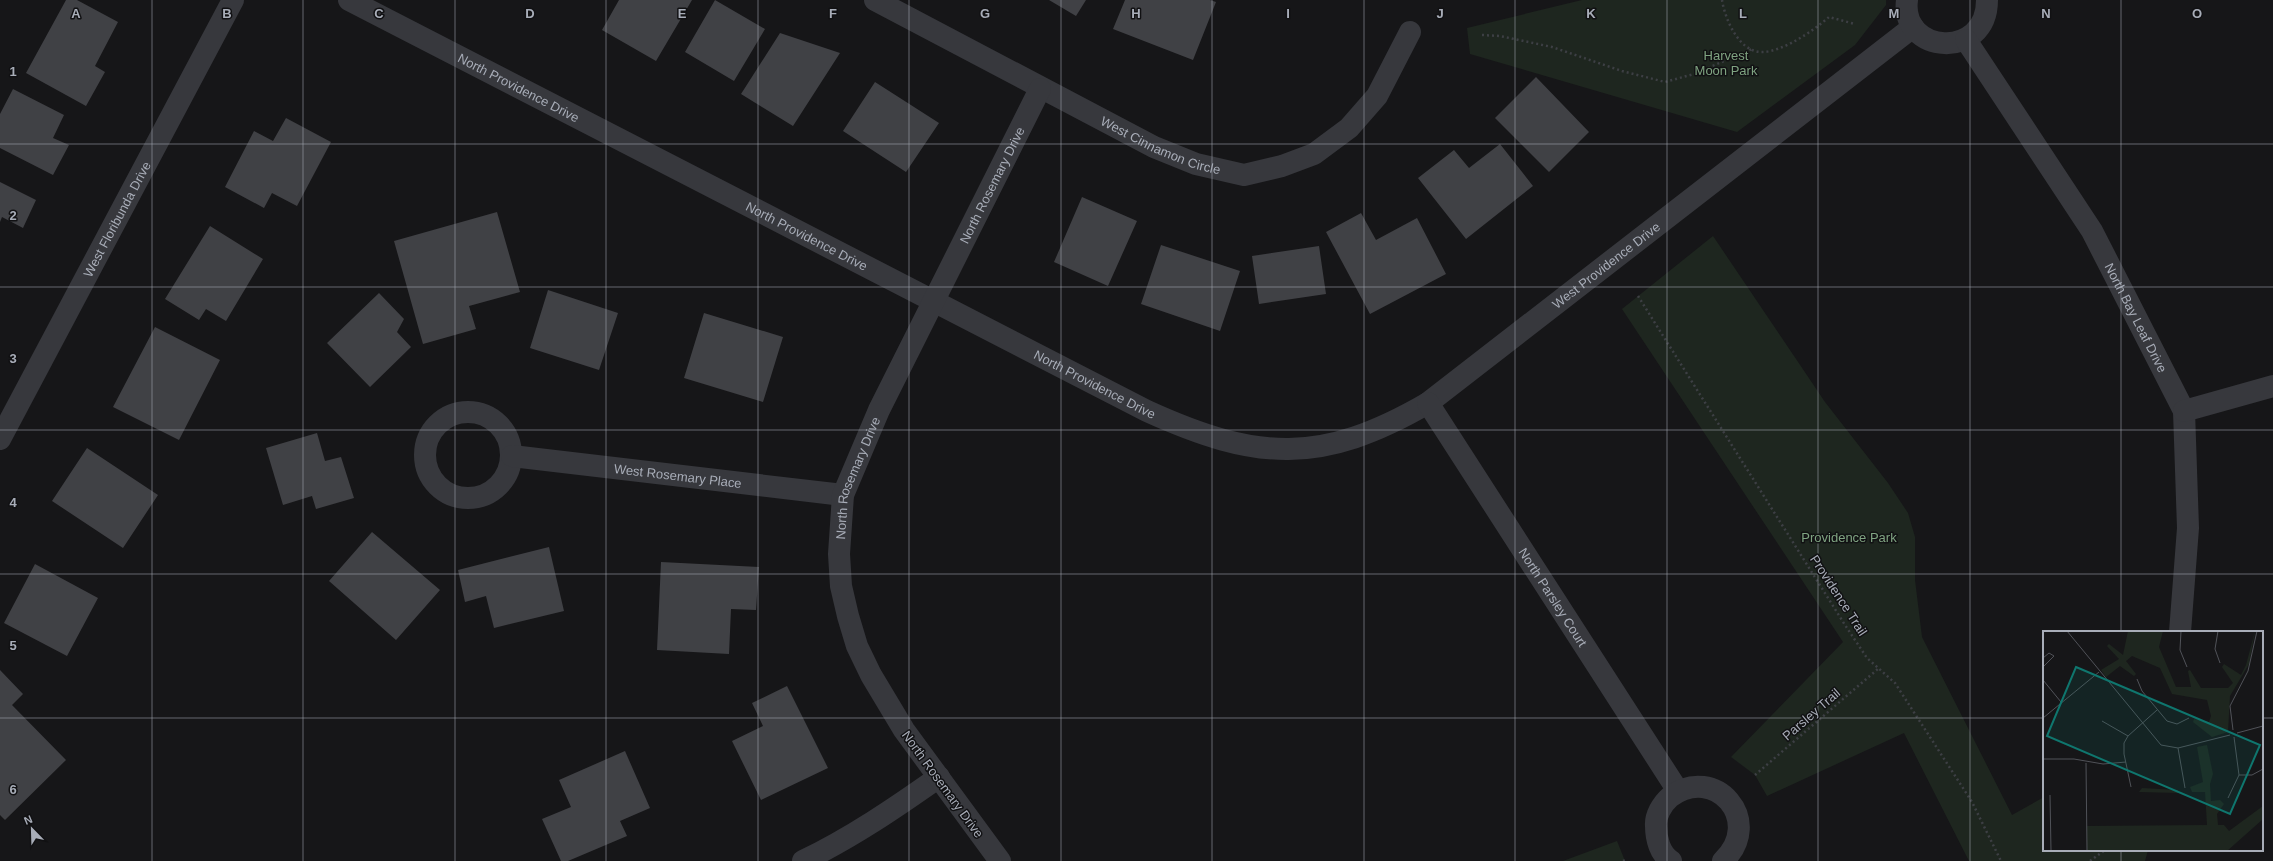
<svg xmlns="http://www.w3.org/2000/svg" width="2273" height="861" viewBox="0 0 2273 861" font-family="Arial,sans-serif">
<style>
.green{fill:#1e261f}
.building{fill:#404145}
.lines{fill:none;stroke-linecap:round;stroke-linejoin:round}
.path{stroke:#3d3f44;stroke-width:2.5;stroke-dasharray:2 3;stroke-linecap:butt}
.minor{stroke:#37383d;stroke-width:22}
.grid{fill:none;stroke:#a8adb8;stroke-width:1;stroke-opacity:0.55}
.labels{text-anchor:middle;stroke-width:3;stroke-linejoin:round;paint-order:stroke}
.park-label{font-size:13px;fill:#7fa381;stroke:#111113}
.street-label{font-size:13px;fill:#a8adb8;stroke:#111113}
.inset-road{fill:none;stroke:#505258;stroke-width:1}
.view{fill:#0f766e;fill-opacity:0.15;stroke:#0f766e;stroke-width:2}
.inset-edge{fill:none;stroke:#a8adb8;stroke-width:2}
.grid-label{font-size:13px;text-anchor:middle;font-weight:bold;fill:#a8adb8;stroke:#111113;stroke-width:3;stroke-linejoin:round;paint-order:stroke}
</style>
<rect width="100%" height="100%" fill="#161618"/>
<path class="green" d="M1582,0H1886V5L1855,45L1737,132L1470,54L1467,28Z
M1713,236L1825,402L1888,483L1908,513L1915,537V580L1922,637L2012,815L2044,797V850H2148L2145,861H1969L1904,733L1767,796L1755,775L1731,757L1843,642L1622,309Z
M1617,841L1625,861H1563Z"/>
<path class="building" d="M66,0H77L118,22L95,66L105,72L86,106L26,73Z
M619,0H692L656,61L602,30Z
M715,0L765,29L734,81L685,52Z
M1049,0H1086L1076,16Z
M1125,0H1210L1216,2L1193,60L1113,29Z
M780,33L840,53L793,126L741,94Z
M1536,77L1589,132L1549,172L1495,118Z
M875,82L939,123L906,172L843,131Z
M13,89L64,115L53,138L69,145L53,175L0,148V114Z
M286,118L331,142L297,206L272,193L264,208L225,187L254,131L273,141Z
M1500,144L1533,186L1466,239L1418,178L1454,150L1469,168Z
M0,182L36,200L23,228L2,217L0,222Z
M1082,197L1137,221L1108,286L1054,262Z
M497,212L520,292L469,306L476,329L423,344L394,241Z
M1361,213L1376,240L1417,218L1446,274L1370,314L1326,232Z
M210,226L263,259L226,321L206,309L199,320L165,299Z
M1161,245L1240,271L1220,331L1141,304Z
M1319,246L1326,294L1259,304L1252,256Z
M548,290L618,313L599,370L530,348Z
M379,293L404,319L397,332L411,347L370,387L327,343Z
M704,313L783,337L763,402L684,378Z
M155,327L220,360L179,440L113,407Z
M317,433L325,461L341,457L354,498L316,509L312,496L283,505L266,448Z
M87,448L158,495L123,548L52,501Z
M372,532L440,590L396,640L329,581Z
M549,547L564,611L494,628L486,596L465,602L458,570Z
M661,562L759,567L756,610L731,609L729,654L657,650Z
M35,564L98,598L67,656L4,623Z
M0,670L23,694L12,705L66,760L5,820L0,815Z
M787,686L828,768L761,800L732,741L763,726L752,703Z
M625,751L650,808L620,821L627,836L568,861H561L542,819L571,807L559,780Z"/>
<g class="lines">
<path class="path" d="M1722,0C1725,19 1739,53 1763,52C1784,51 1813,31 1829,17L1855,24
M1482,35L1500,36L1552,47L1622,71L1665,82L1694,74L1752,49
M1638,296L1845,625L1867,658L1895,683L1972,802L2001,861
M1755,775L1879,668
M1623,861L1626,860
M2090,861L2105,850"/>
<g class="minor">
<path id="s1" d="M349,0L1147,411C1257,461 1321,465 1428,403L1913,27"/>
<path id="s2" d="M875,0L1154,147L1196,164L1244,175L1282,166L1314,154L1349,128L1377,96L1410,32"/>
<path d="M1907,0C1900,54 1987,61 1987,0"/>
<path id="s3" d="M1966,40L2092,231L2184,411L2188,528L2180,632"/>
<path id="s4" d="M1428,403L1678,791"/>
<path d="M2184,411L2273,386"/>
<circle cx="468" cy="455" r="43"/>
<path id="s5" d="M0,439L233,0"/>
<path id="s6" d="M512,456L843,495"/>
<path d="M803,861C851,838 895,808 939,777"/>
<path id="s7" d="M1000,861L904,730L871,675L857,646L848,616L841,586L839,554L843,495L879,410L1040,89"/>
<path d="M1671,861C1660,854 1656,839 1656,826C1655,816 1662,804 1670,797C1715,763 1765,821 1723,861"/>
</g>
</g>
<path class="grid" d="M152,0V861M303,0V861M455,0V861M606,0V861M758,0V861M909,0V861M1061,0V861M1212,0V861M1364,0V861M1515,0V861M1667,0V861M1818,0V861M1970,0V861M2121,0V632M0,144H2273M0,287H2273M0,430H2273M0,574H2273M0,718H2044M2262,718H2273M2121,850V861"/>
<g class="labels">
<g class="park-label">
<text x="1726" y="60">Harvest<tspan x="1726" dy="15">Moon Park</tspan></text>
<text x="1849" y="542">Providence Park</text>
</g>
<g class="street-label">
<text dy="5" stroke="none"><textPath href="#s1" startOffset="191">North Providence Drive</textPath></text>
<text dy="5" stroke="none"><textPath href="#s2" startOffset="321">West Cinnamon Circle</textPath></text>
<text dy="5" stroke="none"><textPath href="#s7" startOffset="756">North Rosemary Drive</textPath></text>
<text dy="5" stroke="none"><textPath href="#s5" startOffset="249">West Floribunda Drive</textPath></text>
<text dy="5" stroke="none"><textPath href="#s1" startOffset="515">North Providence Drive</textPath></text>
<text dy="5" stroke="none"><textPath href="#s1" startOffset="1419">West Providence Drive</textPath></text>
<text dy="5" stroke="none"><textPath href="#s3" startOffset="326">North Bay Leaf Drive</textPath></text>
<text dy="5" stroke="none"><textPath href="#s1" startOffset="839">North Providence Drive</textPath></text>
<text dy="5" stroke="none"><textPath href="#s6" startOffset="167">West Rosemary Place</textPath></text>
<text dy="5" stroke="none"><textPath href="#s7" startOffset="432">North Rosemary Drive</textPath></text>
<text transform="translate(1839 595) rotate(57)" y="5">Providence Trail</text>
<text dy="5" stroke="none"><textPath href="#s4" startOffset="231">North Parsley Court</textPath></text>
<text transform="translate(1811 714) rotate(-41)" y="5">Parsley Trail</text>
<text transform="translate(943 784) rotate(54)" y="5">North Rosemary Drive</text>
</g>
</g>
<g transform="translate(2043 631)">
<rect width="220" height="220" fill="#161618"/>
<path d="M85,0H120L116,16L133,56H148L145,40L147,39L158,57H185L190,52L179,36L181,33L198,44L203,34L212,0L206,33L187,65L185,101L169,106L150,91L151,88L166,91L168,85L164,69L129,63L117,37L89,25L83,30L93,43L91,45L77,35L63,46L58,39L76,28L64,15L66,13L80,24ZM164,114L170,143L167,153L168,170L177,169L181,173L174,183L175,194H181L186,200L220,175V188L184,220H44V195L164,194L162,161H149L147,156L160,151L154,116ZM99,157L135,159V162L96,161Z" fill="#1e261f"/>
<path class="inset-road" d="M24,0L118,114L135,117L187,104M138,0L137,19L144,36M175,0L172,18L177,32M0,27L6,22L11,25L0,36M94,48L99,60L124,90L134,93L146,87M0,49L18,71M0,87L56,41M59,90L85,105M190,99L187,75L205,40L214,0M194,102L220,95M135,117L142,157M0,128H31L60,133L83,131M43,132L44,220M196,144H209L220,138M88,156L81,123V112L85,105L114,79M7,164L8,220M185,167L196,144L191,106"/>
<path class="view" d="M33,36L217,114L187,183L4,105Z"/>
<rect width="220" height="220" class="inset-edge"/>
</g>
<g class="grid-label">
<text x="76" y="18">A</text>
<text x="227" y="18">B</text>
<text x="379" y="18">C</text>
<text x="530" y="18">D</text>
<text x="682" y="18">E</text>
<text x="833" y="18">F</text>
<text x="985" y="18">G</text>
<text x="1136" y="18">H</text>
<text x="1288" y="18">I</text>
<text x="1440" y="18">J</text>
<text x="1591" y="18">K</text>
<text x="1743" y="18">L</text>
<text x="1894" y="18">M</text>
<text x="2046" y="18">N</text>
<text x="2197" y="18">O</text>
<text x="13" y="76">1</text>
<text x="13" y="220">2</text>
<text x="13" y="363">3</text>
<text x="13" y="507">4</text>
<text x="13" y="650">5</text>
<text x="13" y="794">6</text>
</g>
<g transform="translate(32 829) rotate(337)" stroke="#111113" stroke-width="3" paint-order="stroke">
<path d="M0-3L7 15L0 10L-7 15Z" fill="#a8adb8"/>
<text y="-6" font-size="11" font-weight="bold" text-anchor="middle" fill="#a8adb8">N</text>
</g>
</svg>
